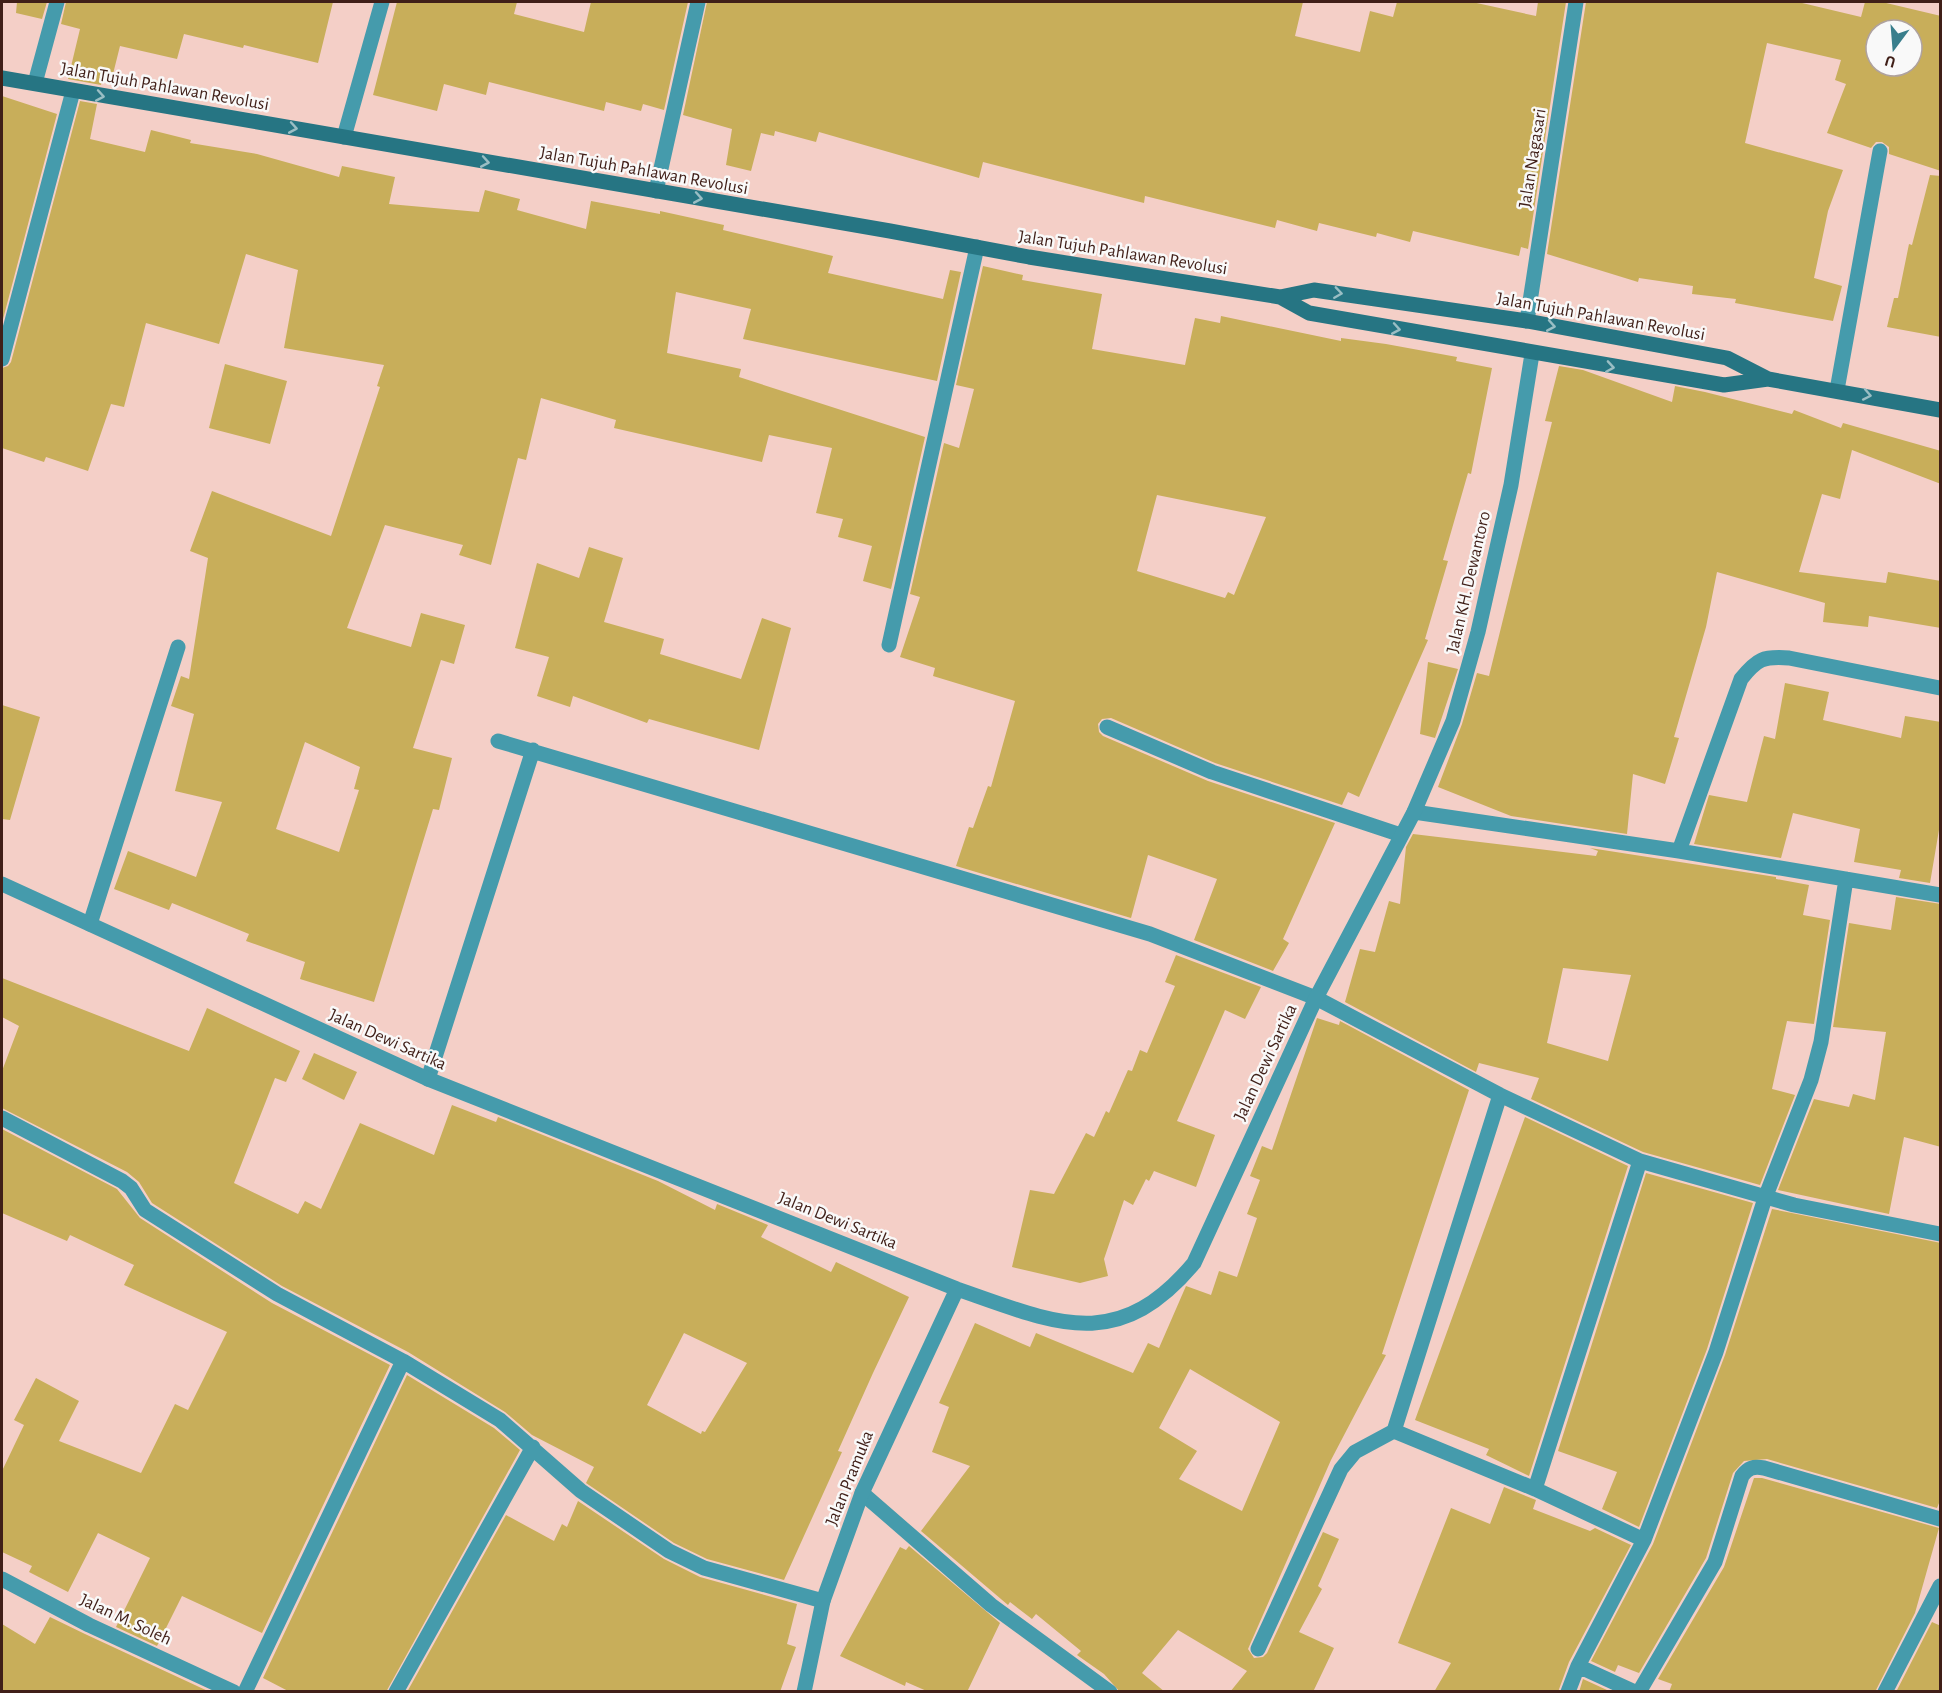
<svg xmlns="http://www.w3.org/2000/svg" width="1942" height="1693" viewBox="0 0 1942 1693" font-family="'Alegreya Sans',sans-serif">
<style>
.building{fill:#c8ae5a;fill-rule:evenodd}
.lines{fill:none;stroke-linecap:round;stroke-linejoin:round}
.minor{stroke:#459bac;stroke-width:15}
.tertiary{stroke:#459bac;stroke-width:15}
.secondary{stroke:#267583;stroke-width:15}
.oneway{stroke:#9abec4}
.labels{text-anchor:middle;stroke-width:5;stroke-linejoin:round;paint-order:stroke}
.street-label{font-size:18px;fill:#401f18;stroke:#f9f9f9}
</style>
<rect width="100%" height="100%" fill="#f4cfc7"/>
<path class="building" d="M17,2H47L42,19L16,13Z
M66,2H333L318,63L244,45L243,48L184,34L177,59L120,46L112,78L103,75L101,85L68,79L80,29L61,24Z
M397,2H517L514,14L584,32L591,2H688L664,110L643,104L641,111L606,102L604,111L489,82L486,95L444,84L437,111L373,95Z
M707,2H1303L1295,36L1360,52L1370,11L1393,17L1397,2H1472L1536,16L1538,2H1566L1528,249L1521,247L1519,256L1413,231L1410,242L1377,233L1376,237L1319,223L1317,231L1277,220L1275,228L1145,196L1144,203L983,162L979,178L819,132L816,142L775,131L774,136L761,133L751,171L726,165L732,129L683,115Z
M1586,2H1798L1861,17L1865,2H1882L1941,16V171L1889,154V147L1882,142H1876L1871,148L1827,133L1846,84L1835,80L1841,60L1767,43L1745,143L1843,170L1828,211L1814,278L1842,286L1833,321L1735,303L1736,299L1692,294L1693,286L1639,278L1638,282L1547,254ZM1876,30H1912V66H1876Z
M2,96L57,114L2,323Z
M80,101L97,104L90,139L145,152L151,130L191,140L190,143L257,154L339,177L342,166L395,177L389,204L479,212L485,190L520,199L517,210L586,229L591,201L660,214V211L724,225L723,230L833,256L828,273L943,299L950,270L961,272L937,381L743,339L751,309L676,292L667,353L741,369L739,377L925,437L891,589L863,581L872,546L838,537L843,519L816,513L832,448L769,435L762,462L614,428L616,420L541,398L526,460L518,458L491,565L459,555L463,545L385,525L347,628L411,647L421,613L465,625L454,664L441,660L413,748L452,758L439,810L433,809L374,1002L300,979L305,962L246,941L249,934L172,903L169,910L114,889L128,851L196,877L222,802L175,791L194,714L171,706L181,676L189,679L208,558L190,551L212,491L331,536L380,387L377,386L384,365L284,348L298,270L246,254L219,344L146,323L124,407L111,404L88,471L46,457L44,462L2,448V368L8,366L11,362ZM305,742L360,767L354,789L359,790L339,852L276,829Z
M1930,175L1941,176V337L1887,327L1894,298H1898L1909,244L1912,245Z
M983,266L1023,275L1022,280L1102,294L1092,349L1185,365L1195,318L1220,323L1221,316L1341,341V338L1386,344L1457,357L1456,361L1492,368L1471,474L1468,473L1443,560L1448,561L1425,639L1428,640L1359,797L1348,792L1342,805L1215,763L1111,718L1102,719L1098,724L1099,732L1103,736L1208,781L1335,823L1283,939L1289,943L1273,971L1194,940L1217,879L1148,855L1131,918L956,866L969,827L973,828L988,786L991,787L1015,701L933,676L935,668L900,657L920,597L910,594L944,443L959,448L974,389L956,385ZM1157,495L1266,517L1234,595L1228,592L1225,598L1137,571Z
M225,364L287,381L270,444L209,428Z
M1559,366L1583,370L1672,402L1675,386L1705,392L1792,414L1794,410L1841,428L1843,423L1941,451V484L1852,450L1840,499L1822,494L1799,572L1886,583L1888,572L1941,581V628L1869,616L1868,627L1823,622L1825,603L1717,572L1706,627L1674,737L1679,738L1665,784L1633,774L1627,834L1511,816L1438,787L1462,724L1477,673L1489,676L1552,422L1545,421Z
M589,547L623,558L604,622L664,639L660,654L741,679L762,618L791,628L759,750L649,719L647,723L573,696L570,707L537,696L549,657L515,648L537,563L579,578Z
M1428,662L1458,669L1435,738L1420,734Z
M1785,683L1829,692L1823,720L1901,738L1905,716L1941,722V818L1930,883L1899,878L1901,870L1854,862L1860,829L1793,813L1781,858L1694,844L1709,795L1747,802L1764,736L1775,739Z
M2,705L40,717L10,820L2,819Z
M1413,834L1596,856L1598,851L1590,848L1776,877V879L1809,885L1803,915L1830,920L1814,1024L1787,1021L1772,1089L1795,1095L1760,1185L1643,1152L1531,1099L1539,1078L1479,1063L1476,1072L1345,1002L1360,949L1375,952L1389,901L1400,904L1406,847ZM1563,968L1631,975L1608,1061L1547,1043Z
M1896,897L1941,904V1147L1904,1137L1889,1214L1778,1190L1814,1099L1849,1107L1853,1094L1875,1100L1886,1032L1833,1027L1849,923L1891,930Z
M1176,955L1261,987L1245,1019L1225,1010L1177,1121L1215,1135L1196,1187L1154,1171L1149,1181L1146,1179L1133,1205L1124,1200L1104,1259L1108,1276L1080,1283L1012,1267L1030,1190L1054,1194L1086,1133L1094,1137L1106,1111L1109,1113L1128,1070L1132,1071L1140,1050L1147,1053L1175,986L1165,982Z
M2,978L189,1051L207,1008L300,1051L286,1082L275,1078L234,1183L298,1214L305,1201L321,1209L360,1123L434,1155L452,1105L496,1122L498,1117L658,1181L715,1210L717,1204L768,1225L761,1237L831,1272L836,1262L909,1297L873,1373L838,1451L842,1452L784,1580L707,1559L674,1543L586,1483L594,1467L532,1435L505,1412L408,1352L282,1286L152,1203L139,1182L127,1172L2,1108V1071L19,1026L2,1017ZM684,1333L747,1363L705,1432L702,1431L701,1434L647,1405Z
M1317,1018L1339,1025L1340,1021L1469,1090L1382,1354L1386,1355L1331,1460L1248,1649L1254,1658L1263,1657L1267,1653L1323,1532L1339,1539L1318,1586L1322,1589L1299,1632L1334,1648L1313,1692H1230L1247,1671L1178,1630L1142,1673L1165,1692H1120L1104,1674L1077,1655L1081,1651L1036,1614L1032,1619L1010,1602L1008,1605L921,1531L970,1466L932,1452L949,1407L939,1403L975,1323L1030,1347L1036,1333L1133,1373L1148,1343L1159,1348L1186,1286L1211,1295L1219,1271L1237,1277L1257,1218L1247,1214L1260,1180L1250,1176L1262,1146L1272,1150ZM1190,1369L1280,1422L1242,1511L1179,1479L1197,1451L1159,1428Z
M314,1053L357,1072L344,1100L302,1079Z
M1525,1117L1628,1166L1529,1476L1486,1455L1489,1449L1415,1420Z
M2,1129L117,1189L140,1218L272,1303L390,1365L262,1633L182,1596L157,1646L116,1627L150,1558L98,1533L68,1592L29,1572L32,1566L2,1552V1471L24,1425L14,1420L36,1378L79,1401L59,1441L141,1473L175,1404L188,1410L227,1332L124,1285L134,1265L70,1235L67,1241L2,1213Z
M1646,1173L1753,1203L1707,1349L1639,1527L1602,1509L1617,1472L1558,1451Z
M1772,1209L1941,1243V1498L1937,1508L1767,1459L1744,1461L1733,1473L1706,1558L1639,1673L1618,1665L1615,1672L1591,1661L1653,1544L1725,1355Z
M407,1375L494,1428L520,1450L386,1692H290L263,1678Z
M1754,1478H1762L1939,1528L1915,1613L1875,1692H1669L1672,1684L1658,1679L1724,1567Z
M1504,1487L1536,1500L1533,1509L1590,1531L1595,1528L1631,1545L1569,1662L1558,1692H1434L1451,1663L1398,1643L1451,1508L1490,1524Z
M578,1501L664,1559L700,1577L797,1604L787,1644L796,1647L780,1692H407L506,1515L554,1541L562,1524L567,1527Z
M909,1546L1000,1623L967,1692H929L906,1682L905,1686L840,1656L900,1547L906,1550Z
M50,1617L85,1634L210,1692H2V1624L35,1644Z
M1932,1622L1941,1626V1692H1896Z
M1583,1679L1607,1690V1692H1579Z"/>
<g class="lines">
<path class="minor" d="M35,83L57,2
M344,137L382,2
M656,191L698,2
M1527,321L1576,2
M2,359L73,91
M1837,390L1880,151
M889,645L977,247
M1107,727L1212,772L1401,835
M498,741L1150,934L1316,998L1500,1095L1640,1161L1794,1205L1940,1234
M1414,812L1679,851L1940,895
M1679,851L1741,679C1757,659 1763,656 1789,658L1940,688
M90,924L178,647
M428,1079L533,750
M2,1118L122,1181L131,1188L145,1210L277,1294L403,1361L500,1420L581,1491L669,1551L704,1568L823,1601
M1394,1431L1535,1489L1644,1540
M1535,1489L1640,1161
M862,1493L991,1605L1110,1692
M1258,1649L1341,1469L1355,1452L1394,1431L1500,1095
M1578,1666L1635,1692
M245,1692L403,1361
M396,1692L533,1447
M1568,1692L1578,1666L1644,1540L1716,1352L1765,1198L1811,1080L1821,1042L1846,879
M1639,1692L1715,1562L1742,1476C1748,1468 1753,1466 1764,1468L1940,1519
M1885,1692L1940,1586"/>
<path class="tertiary" d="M2,884L428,1079L957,1289C1055,1323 1117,1355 1194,1263L1316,998L1414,812L1453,721L1478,632L1511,485L1532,354
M2,1579L89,1625L234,1692
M804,1692L823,1601L862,1493L957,1289"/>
<path class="secondary" d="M2,78L890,231L1029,257L1280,297L1309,313L1724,385L1768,379L1940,410
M1280,297L1314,290L1527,321L1727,358L1768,379"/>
</g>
<defs><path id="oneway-chevron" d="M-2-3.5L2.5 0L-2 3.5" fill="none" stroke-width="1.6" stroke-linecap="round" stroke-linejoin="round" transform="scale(1.5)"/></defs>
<g class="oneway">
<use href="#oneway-chevron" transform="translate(100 96) rotate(10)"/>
<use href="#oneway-chevron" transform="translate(293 128) rotate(10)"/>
<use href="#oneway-chevron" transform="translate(485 162) rotate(10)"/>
<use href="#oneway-chevron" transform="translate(698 198) rotate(10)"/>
<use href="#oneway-chevron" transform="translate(1338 293) rotate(8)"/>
<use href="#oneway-chevron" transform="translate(1551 326) rotate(10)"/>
<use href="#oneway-chevron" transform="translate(1396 329) rotate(10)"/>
<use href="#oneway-chevron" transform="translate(1610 367) rotate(9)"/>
<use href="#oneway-chevron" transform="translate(1867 395) rotate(11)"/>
</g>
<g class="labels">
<g class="street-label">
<text transform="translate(165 86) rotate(10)" y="6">Jalan Tujuh Pahlawan Revolusi</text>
<text transform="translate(1532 158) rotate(-81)" y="6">Jalan Nagasari</text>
<text transform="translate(644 170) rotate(10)" y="6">Jalan Tujuh Pahlawan Revolusi</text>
<text transform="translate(1123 252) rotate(9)" y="6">Jalan Tujuh Pahlawan Revolusi</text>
<text transform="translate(1601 316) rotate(10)" y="6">Jalan Tujuh Pahlawan Revolusi</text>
<text transform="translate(1468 582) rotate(-77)" y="6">Jalan KH. Dewantoro</text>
<text transform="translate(388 1039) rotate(24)" y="6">Jalan Dewi Sartika</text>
<text transform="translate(1265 1062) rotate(-65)" y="6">Jalan Dewi Sartika</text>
<text transform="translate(838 1220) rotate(22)" y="6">Jalan Dewi Sartika</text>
<text transform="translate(849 1478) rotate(-68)" y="6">Jalan Pramuka</text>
<text transform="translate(126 1619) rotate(25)" y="6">Jalan M. Soleh</text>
</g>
</g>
<rect width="1942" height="1693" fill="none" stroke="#401f18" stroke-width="6"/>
<g transform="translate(1894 48) rotate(196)"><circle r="28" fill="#f9f9f9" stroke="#afa29f" stroke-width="1.5"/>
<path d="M0-4.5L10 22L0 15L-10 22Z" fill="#397e8c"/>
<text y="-9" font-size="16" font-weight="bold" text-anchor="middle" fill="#401f18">U</text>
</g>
</svg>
